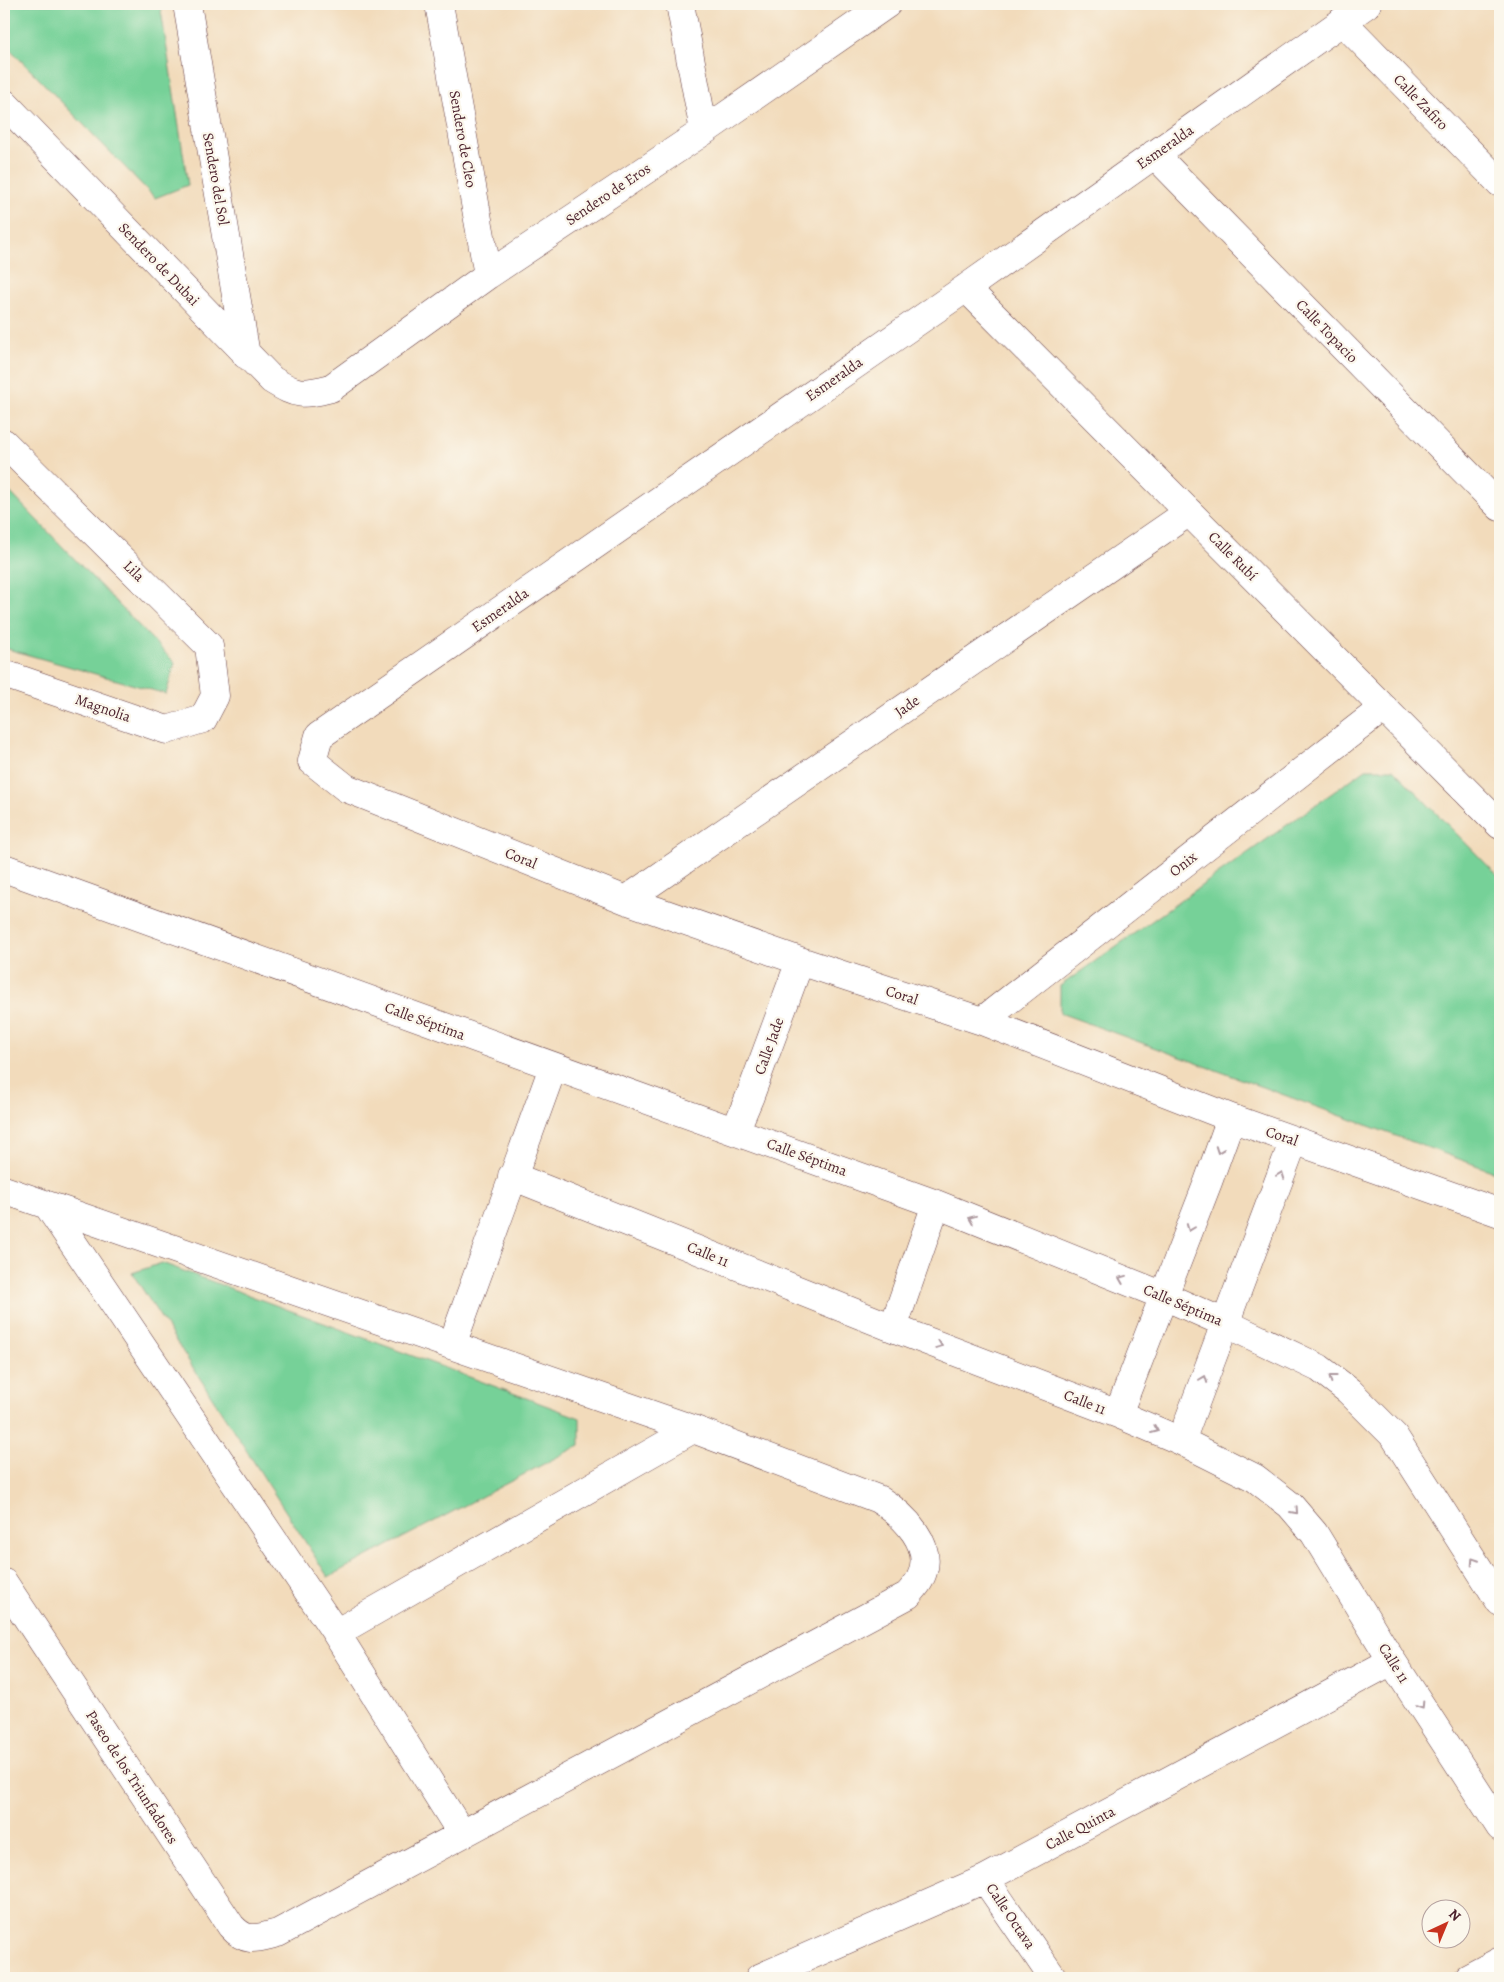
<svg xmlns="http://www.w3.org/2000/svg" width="1504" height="1982" viewBox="0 0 1504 1982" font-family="Alegreya,serif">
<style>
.green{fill:#76d198;stroke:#607862}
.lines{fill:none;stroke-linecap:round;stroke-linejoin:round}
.minor-casing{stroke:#633b41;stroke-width:29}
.minor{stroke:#fff;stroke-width:28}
.oneway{stroke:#ae9aa0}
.labels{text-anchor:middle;stroke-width:4.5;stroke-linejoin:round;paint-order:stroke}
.street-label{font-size:15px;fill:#4a1f2b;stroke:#fbf7ec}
</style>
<rect width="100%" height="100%" fill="#fbf7ec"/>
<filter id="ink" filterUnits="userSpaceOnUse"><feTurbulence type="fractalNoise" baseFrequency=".02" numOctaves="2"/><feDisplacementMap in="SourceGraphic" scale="10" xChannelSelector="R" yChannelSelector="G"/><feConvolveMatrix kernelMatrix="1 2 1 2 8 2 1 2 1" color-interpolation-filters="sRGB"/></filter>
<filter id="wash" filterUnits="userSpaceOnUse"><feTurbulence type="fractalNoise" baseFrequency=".0096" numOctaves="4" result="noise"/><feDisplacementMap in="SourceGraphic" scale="20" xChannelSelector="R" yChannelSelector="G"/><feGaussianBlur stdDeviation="1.12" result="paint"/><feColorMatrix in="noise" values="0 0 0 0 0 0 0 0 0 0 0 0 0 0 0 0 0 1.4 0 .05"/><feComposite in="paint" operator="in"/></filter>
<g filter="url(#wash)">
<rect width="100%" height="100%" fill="#f2dbbb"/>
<path class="green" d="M4,4H160L188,185L155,198L4,43Z
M4,486L175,663L166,694L4,648Z
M1366,769H1393L1500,878V1174L1060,1013V986Z
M162,1263L580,1418V1445L328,1577L132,1273Z"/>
</g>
<g filter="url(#ink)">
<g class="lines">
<defs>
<path id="minor" d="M187,4L246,355
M439,4L488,275
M680,4L704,131
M1367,4L966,288L319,736L312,761L346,788L626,900L800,961L982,1021L1231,1118L1500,1213
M1342,21L1500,183
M4,103L272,380C298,396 302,395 331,388L488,275L704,131L887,4
M1154,154L1500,507
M966,288L1500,825
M4,443L209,646L215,696L203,719L167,730L4,674
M4,868L936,1204L1164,1296L1225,1323L1319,1368L1349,1391L1394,1436L1500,1602
M626,900L1189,512
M982,1021L1383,708
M735,1131L750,1096L800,961
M512,1176L893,1328L1118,1414L1181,1441L1255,1478L1290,1505L1314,1533L1392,1661L1500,1827
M4,1190L693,1429L878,1499C903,1514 937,1546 920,1579C917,1585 912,1590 908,1595L278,1933C257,1938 247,1944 231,1926L4,1583
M48,1206L336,1633L462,1834
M893,1328L936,1204
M452,1345L553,1067
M1118,1414L1208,1182L1231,1118
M1181,1441L1294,1140
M336,1633L693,1429
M985,1879L1053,1978
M759,1978L985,1879L1392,1661
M1468,1978L1500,1961"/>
</defs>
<use href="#minor" class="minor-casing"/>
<use href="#minor" class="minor"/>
</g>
<defs><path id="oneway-chevron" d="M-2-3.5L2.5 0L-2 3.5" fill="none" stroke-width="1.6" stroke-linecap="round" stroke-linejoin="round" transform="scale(1.25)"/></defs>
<g class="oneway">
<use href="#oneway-chevron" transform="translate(1219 1150) rotate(110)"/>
<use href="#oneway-chevron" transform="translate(1281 1175) rotate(-69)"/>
<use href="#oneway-chevron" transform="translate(972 1219) rotate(-158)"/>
<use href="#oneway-chevron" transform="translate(1190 1228) rotate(111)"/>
<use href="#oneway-chevron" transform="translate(1122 1279) rotate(-158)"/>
<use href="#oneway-chevron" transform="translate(939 1345) rotate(21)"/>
<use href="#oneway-chevron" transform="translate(1332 1378) rotate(-143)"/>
<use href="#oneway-chevron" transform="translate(1204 1379) rotate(-69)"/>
<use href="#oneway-chevron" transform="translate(1155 1430) rotate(23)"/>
<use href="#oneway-chevron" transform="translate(1295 1511) rotate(48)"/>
<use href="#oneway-chevron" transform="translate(1474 1561) rotate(-123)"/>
<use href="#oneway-chevron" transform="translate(1421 1706) rotate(57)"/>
</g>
</g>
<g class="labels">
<g class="street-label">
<text transform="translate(1421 102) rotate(46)" y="5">Calle Zafiro</text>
<text transform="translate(463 139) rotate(80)" y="5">Sendero de Cleo</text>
<text transform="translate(1165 147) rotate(-35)" y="5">Esmeralda</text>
<text transform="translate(216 179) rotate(80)" y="5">Sendero del Sol</text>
<text transform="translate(608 194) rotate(-34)" y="5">Sendero de Eros</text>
<text transform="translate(159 264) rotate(46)" y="5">Sendero de Dubai</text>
<text transform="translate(1327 331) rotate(46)" y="5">Calle Topacio</text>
<text transform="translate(834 379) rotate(-35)" y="5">Esmeralda</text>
<text transform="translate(1233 556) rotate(45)" y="5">Calle Rubí</text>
<text transform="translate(134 571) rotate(44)" y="5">Lila</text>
<text transform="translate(500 610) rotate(-35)" y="5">Esmeralda</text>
<text transform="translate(907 706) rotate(-35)" y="5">Jade</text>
<text transform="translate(103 708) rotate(19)" y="5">Magnolia</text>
<text transform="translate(521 858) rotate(22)" y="5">Coral</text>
<text transform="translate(1183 864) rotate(-38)" y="5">Onix</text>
<text transform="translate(902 995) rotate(18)" y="5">Coral</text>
<text transform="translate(425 1021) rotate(20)" y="5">Calle Séptima</text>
<text transform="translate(769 1046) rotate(-70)" y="5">Calle Jade</text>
<text transform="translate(1282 1136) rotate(19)" y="5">Coral</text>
<text transform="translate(807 1157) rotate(20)" y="5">Calle Séptima</text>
<text transform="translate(708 1254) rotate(22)" y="5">Calle 11</text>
<text transform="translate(1183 1305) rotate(23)" y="5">Calle Séptima</text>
<text transform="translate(1085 1402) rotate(21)" y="5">Calle 11</text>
<text transform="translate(1394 1663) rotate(58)" y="5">Calle 11</text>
<text transform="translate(132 1777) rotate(57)" y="5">Paseo de los Triunfadores</text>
<text transform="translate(1080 1828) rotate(-28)" y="5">Calle Quinta</text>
<text transform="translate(1011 1916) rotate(56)" y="5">Calle Octava</text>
</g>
</g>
<rect width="1504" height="1982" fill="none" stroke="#fbf7ec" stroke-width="20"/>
<g transform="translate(1446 1924) rotate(44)"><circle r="24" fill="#fbf7ec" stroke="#b4a19f"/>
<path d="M0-4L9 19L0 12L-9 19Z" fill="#c8321e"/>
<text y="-8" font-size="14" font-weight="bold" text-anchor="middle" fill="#4a1f2b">N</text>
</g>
</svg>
